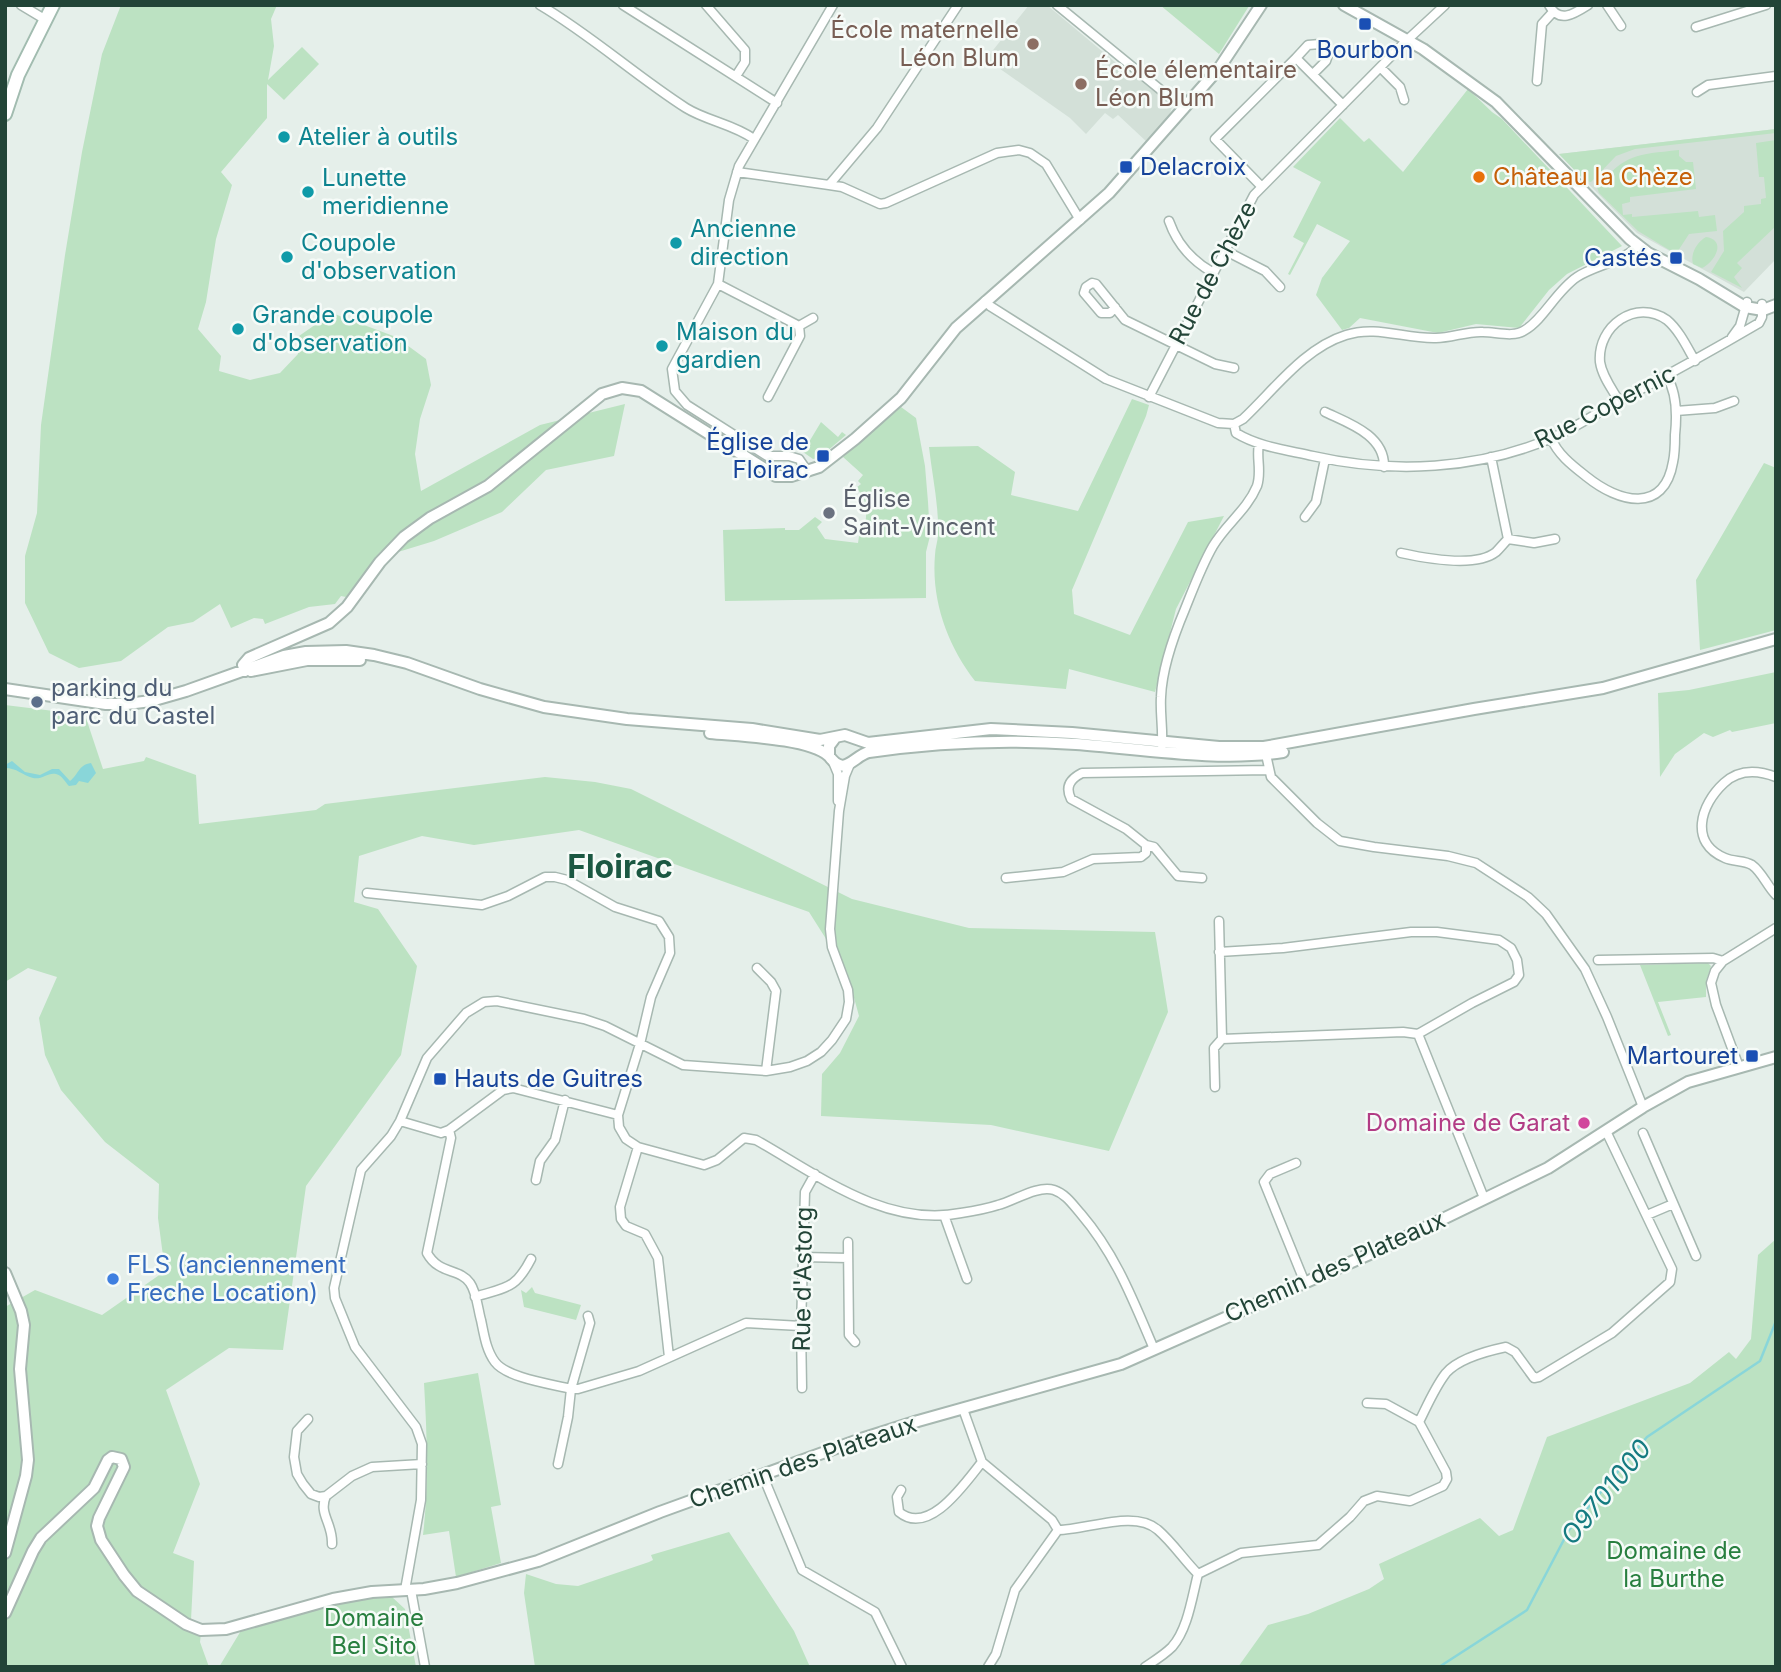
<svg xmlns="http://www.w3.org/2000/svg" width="1781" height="1672" viewBox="0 0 1781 1672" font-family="Inter,sans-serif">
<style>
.built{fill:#d3e0d8}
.green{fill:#bce2c2}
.water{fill:#89d6d9}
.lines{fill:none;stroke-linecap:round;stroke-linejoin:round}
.stream{stroke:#89d6d9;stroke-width:2.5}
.minor-casing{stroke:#a7b8b1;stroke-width:11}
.tertiary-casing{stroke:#a7b8b1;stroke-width:14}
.secondary-casing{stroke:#a2bcb0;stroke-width:16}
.minor{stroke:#fff;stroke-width:8}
.tertiary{stroke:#fff;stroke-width:10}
.secondary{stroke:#fff;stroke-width:12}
.transit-dot{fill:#1a4fb4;stroke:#f6fbf8;stroke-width:2.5}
.education-dot{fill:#8d6e63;stroke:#f6fbf8;stroke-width:2.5}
.culture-dot{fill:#0f9aa8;stroke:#f6fbf8;stroke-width:2.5}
.food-dot{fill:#e8710a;stroke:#f6fbf8;stroke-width:2.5}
.worship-dot{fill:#6b7280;stroke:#f6fbf8;stroke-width:2.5}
.service-dot{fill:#5c6f8a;stroke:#f6fbf8;stroke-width:2.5}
.hotel-dot{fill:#d1479c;stroke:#f6fbf8;stroke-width:2.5}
.shop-dot{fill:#3f7fe0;stroke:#f6fbf8;stroke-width:2.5}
.labels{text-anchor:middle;stroke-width:5;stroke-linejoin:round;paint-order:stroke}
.education-label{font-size:24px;fill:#785e54;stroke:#f6fbf8;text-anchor:end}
.transit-label{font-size:24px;fill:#164399;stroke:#f6fbf8;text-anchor:end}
.culture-label{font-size:24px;fill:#0d838f;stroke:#f6fbf8;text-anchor:start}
.food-label{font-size:24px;fill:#c56008;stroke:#f6fbf8;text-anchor:start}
.street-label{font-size:24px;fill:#224437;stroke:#f6fbf8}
.worship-label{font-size:24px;fill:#5b616d;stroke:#f6fbf8;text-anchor:start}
.service-label{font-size:24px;fill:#4e5e75;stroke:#f6fbf8;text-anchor:start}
.hotel-label{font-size:24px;fill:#b23c85;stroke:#f6fbf8;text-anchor:end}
.shop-label{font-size:24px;fill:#366cbe;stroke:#f6fbf8;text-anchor:start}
.park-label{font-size:24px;fill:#287f3f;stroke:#f6fbf8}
.water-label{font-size:26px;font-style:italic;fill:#157b81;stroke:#f6fbf8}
.district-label{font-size:32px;font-weight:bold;fill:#1b5842;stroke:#f6fbf8}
</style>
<rect width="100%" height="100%" fill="#e5efea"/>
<path class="built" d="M1029,5H1047L1134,78L1138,76L1170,103L1172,107L1169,117L1148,143L1118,115L1113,119L1105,113L1086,134L1070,118L986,59Z
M1776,129V259L1744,292L1637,233L1559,154Z"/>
<path class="green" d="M121,5H277L271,19L274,46L268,80L302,47L319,64L284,100L267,84V118L221,172L232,185L216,239L206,302L198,329L221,356L219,371L250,380L280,373L298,354L299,336L332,313L396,337L426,359L431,385L420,419L415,454L421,491L540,425L625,404L614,456L546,470L502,512L434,541L385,556L381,551L346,597L341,596L335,604L309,607L265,624L263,619L254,618L231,628L220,604L193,622L168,627L121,661L79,668L49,653L25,603V556L37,513L41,425L65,255L82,152L102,54Z
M1160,5H1249V6L1219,54Z
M1468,89L1492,112L1502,119L1622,246L1567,274L1549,290L1519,328L1476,324L1438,333L1360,318L1349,328L1342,330L1316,295L1322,278L1350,241L1317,224L1290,275L1288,274L1304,243L1293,237L1321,182L1293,167L1340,118L1364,142L1369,138L1403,172Z
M1776,129V133L1635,149L1616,156L1591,182L1585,181L1559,154Z
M1776,140V226L1737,263L1742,268L1734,277L1742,288L1711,272L1724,251L1723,231L1744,212V206L1761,204V199L1766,198L1764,177H1759L1756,143Z
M1679,150V156L1686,162H1693L1696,189L1630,197V202L1622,204L1623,215L1632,214V217L1698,211L1699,217L1715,215L1717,231L1689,234L1676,254L1638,231L1599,193L1597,187C1627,153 1635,155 1679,150Z
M1706,237C1727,240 1715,262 1702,268L1693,264C1690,254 1697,242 1706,237Z
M1132,399L1149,405L1146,416L1072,590L1074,614L1130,635L1188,522L1224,516L1176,609L1155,692L1069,669L1066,689L975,681C948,646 931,601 935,555C935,548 938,541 938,534C939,505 932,475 929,447L978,446L1015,472L1011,495L1078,511Z
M901,407L916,418L925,466L928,502L930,536L926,552V598L725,601L723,530L785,528V530H799L815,517L822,522L817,527L825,539L858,543L859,536H863C866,518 871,502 856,488L861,484L858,481L863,475L843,457Z
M821,422L838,437L842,432L846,435L819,458L813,459L803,452Z
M1764,463L1776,468V630L1700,650L1696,580Z
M1776,672V723L1732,732L1730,730L1713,737L1704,733L1675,754L1660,777L1658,693L1689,690Z
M5,705L62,712L86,718L103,769L144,761L146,757L196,775L199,824L316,810L325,804L545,777L595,782L631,789L852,899L969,928L1155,932L1168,1012L1109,1151L991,1125L821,1116L822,1074L840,1053L859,1016L847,972L809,912L579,830L474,845L422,836L359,856L354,902L378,909L417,966L401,1055L306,1186L283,1350L229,1348L166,1390L200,1484L173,1553L194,1561L191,1620L202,1625L200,1642L209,1667H5V1307L35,1290L102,1315L165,1271L158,1218L159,1184L105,1142L61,1090L45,1055L39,1018L57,977L28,968L5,982Z
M1708,963L1711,966L1706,981V997L1658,1002L1671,1035L1668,1036L1640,965Z
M1776,1239V1667H1238L1268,1625L1308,1614L1369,1589L1384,1579L1379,1564L1480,1518L1499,1536L1513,1530L1547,1437L1690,1383L1729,1352L1736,1359L1751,1339L1758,1255Z
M532,1287L535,1293L581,1305L576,1320L524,1307L521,1290L526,1293Z
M478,1373L501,1505L491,1507L501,1563L456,1577L449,1531L423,1535C429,1484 427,1435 424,1383Z
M729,1532L794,1631L810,1667H535L524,1593L526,1574L556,1584L578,1586L649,1562L653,1560L651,1555Z
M374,1596L392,1597L405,1609L416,1667H219L242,1629L282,1617Z"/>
<path class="water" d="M12,761L25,772L40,775L52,769H59L70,781C79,774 78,765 91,763L96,773L88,783L79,781L76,785L69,786C65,782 62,775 56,774C48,772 42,780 33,778C22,775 17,768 5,768V765Z"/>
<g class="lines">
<path class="stream" d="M1439,1667L1527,1610L1569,1530L1647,1437L1760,1361L1776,1321"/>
<defs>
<path id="minor" d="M21,5L46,20
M540,5C591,35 636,76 686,108C707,121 733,124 754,139
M623,5L777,103
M706,5L745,50V62L736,76
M1057,5L1184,109
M1549,5C1559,24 1574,14 1588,5
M1607,5L1621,26
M1696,27L1766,5
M1296,58L1308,45L1320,44L1328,55L1326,61L1313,74
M1381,68L1400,87L1404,100
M1537,81L1542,24L1553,12
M1697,92L1708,85L1776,76
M737,172L829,185L877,128L958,5
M829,185L842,187L880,204L886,203L997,153L1019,150L1030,153L1046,164L1080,220
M1261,186L1215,139L1296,58L1343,105
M1169,221C1177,244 1191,260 1212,272
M1224,250L1265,271L1280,287
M718,284L799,326L800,336L768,397
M985,301L990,306L1106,379L1218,423L1234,424L1243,419C1274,390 1304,348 1346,335C1376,325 1405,339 1436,338C1452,338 1467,331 1483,332C1496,332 1514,338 1525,330C1544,319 1556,291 1577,277C1595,265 1626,261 1638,245
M1115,307L1110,313H1101L1084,293L1086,287L1092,283L1096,284L1125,320L1215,364L1234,368
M799,326L813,318
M1732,337L1740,326L1747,302
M1149,397L1254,195L1404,43L1445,5
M1619,401C1612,389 1602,376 1600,362C1597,326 1636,298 1667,320C1679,330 1687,347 1695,361
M1676,411L1715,408L1734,401
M1325,412C1348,423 1385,435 1384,467
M1234,424L1236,433C1259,447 1287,450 1313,456C1392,474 1479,470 1554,437C1576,427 1597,413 1619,401C1666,376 1713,350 1759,323L1762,317V304
M1551,438C1558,455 1573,466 1587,477C1618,502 1664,515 1673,462C1675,453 1675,444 1675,435C1677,416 1677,393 1667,377
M1491,457L1508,539L1534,543L1555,539
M808,472L799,459L789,456H767L687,405L675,391L672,369L718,284L729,200L739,166L833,5
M1305,517L1316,502L1325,459
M1401,553C1424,558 1476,568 1496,552C1500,548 1504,543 1508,539
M1162,745C1163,728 1160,713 1161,697C1162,669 1174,635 1185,609C1193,589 1202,565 1213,546C1226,524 1247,510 1257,486C1262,471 1256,458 1259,444
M1265,750L1271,777L1317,823L1340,841L1374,847L1448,856L1476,863L1528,897L1546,914L1585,969L1607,1017L1643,1107
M833,762L838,774V801
M1776,777C1758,770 1739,769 1724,783C1700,805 1689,843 1725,858C1734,862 1744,860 1752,865C1762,872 1767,886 1776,895
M1006,878L1063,872L1093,859L1141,857L1146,853V845
M1202,878L1178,876L1154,847L1146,845L1126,829L1071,799C1065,787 1070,779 1082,773L1268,770
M367,893L482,905L508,896L545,877H555L567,880L615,907L659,921L669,937L670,953L651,997L640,1044L618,1115L619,1127L626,1139L638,1147L704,1165L717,1160L744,1138L756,1140C818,1175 886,1228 961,1213C974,1211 986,1209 998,1205C1014,1201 1037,1185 1054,1190C1066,1194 1073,1205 1081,1214C1116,1255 1133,1300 1154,1349
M1219,952L1283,948L1411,932H1437L1499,940L1511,948L1517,960L1519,975L1514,982L1472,1003L1418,1034
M1598,960L1713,958L1723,961
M757,968L771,982L776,991L766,1071
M1222,1039L1403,1032L1418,1034L1484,1198
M1739,1067L1716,1005L1711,983L1715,971L1723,961L1776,928
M1215,1087L1214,1048L1222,1039L1219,921
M400,1121L441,1133L449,1130L503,1090L513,1088L618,1115
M449,1130L451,1138L427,1253C439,1275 460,1268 470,1283C477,1293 478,1310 481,1320C484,1334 486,1350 495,1362C507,1378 551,1384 571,1389H578L639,1371L746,1323L801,1326
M1643,1133L1696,1256
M638,1147L620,1207L621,1219L626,1226L645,1234L658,1258L669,1357
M1296,1163L1270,1174L1264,1182L1305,1283
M536,1180L540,1161L555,1140L565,1100
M944,1215L967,1279
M1647,1215L1673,1204
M848,1242L849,1335L855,1342
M803,1257L848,1258
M475,1297C506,1287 515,1290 531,1259
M802,1388L801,1326L805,1192L815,1174
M1367,1403L1386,1404L1419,1422
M963,1409L982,1462L1052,1520L1058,1530C1087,1530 1135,1509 1158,1530C1173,1543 1184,1560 1198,1574C1192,1597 1188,1629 1172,1647C1164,1655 1154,1661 1145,1667
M308,1419L297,1431L294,1457L297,1474L303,1484L311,1494L319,1497L326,1496L352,1476L372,1467L422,1464
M558,1464L568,1417L571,1389L590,1323L588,1316
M763,1476L802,1570L875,1612L902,1667
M901,1490L897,1497L899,1512C929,1537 965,1483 982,1462
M326,1496C318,1514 333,1523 332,1544
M1198,1574L1241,1553L1318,1545L1350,1517L1364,1501L1377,1496L1410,1501L1443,1486L1447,1479L1446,1472L1419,1422C1427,1406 1435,1387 1446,1373C1459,1358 1487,1351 1506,1347L1515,1352L1534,1378L1539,1377L1612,1333L1670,1282L1672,1269L1606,1131
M405,1590L421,1500L422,1444L416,1427L355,1347L335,1298L334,1288L361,1170L391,1136L400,1121L427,1058L466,1013L484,1002L497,1001L584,1019L605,1026L683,1065L766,1071L790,1067L807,1061L821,1052L832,1040L846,1019L849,1002L848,990L832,947L830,929L839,811L845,776L850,764
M411,1590L425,1667
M988,1667L996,1654L1015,1590L1058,1530"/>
<path id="tertiary" d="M1344,5L1423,49L1496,102L1630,239L1648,253L1699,279L1745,307L1763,310L1776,305
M245,671L243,665L249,658L329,623L347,607L380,562L404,537L430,518L488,486L602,394L622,388L641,391L776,476H791L819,467L855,439L901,398L956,328L1109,193L1220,67L1261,5
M251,671L307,660H360
M5,689L106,704H127L151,701L186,691L284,656L306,652L346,651L374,655L407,663L480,689L544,707L627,719L752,729L820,740L845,735L868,743L991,729L1072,733L1219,747H1264L1474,709L1603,688L1776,639
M710,733C739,736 809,738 829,756
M835,738L829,746V756C845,778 853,756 869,752C938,742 1006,739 1076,744C1142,749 1219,762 1283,752
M5,1273L21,1311L24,1325L20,1369L28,1460L26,1476L5,1553
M5,1613L33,1551L41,1538L94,1488L108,1460L112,1457L121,1459L124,1467L99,1518L97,1526L101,1540L124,1575L137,1591L186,1624L201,1630L226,1629L333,1599L372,1592L424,1589L457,1583L538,1561L660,1512L861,1439L918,1421L1121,1364L1381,1249L1548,1168L1643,1107L1688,1082L1776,1057"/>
<path id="secondary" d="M5,114L18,75L53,5"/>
</defs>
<use href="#minor" class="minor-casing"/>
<use href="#tertiary" class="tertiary-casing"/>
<use href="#secondary" class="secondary-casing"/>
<use href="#minor" class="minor"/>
<use href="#tertiary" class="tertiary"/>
<use href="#secondary" class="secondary"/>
</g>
<g class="transit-dot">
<rect x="1358" y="17" width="14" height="14" rx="3.5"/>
<rect x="1119" y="160" width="14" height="14" rx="3.5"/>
<rect x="1669" y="251" width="14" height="14" rx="3.5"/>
<rect x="816" y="449" width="14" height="14" rx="3.5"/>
<rect x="1745" y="1049" width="14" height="14" rx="3.5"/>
<rect x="433" y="1072" width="14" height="14" rx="3.5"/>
</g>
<g class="education-dot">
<circle cx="1033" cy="44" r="7"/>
<circle cx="1081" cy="84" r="7"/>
</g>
<g class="culture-dot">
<circle cx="284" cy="137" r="7"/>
<circle cx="308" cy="192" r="7"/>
<circle cx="676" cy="243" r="7"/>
<circle cx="287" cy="257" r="7"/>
<circle cx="238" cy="329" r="7"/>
<circle cx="662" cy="346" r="7"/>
</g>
<circle class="food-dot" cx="1479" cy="177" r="7"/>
<circle class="worship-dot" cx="829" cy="513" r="7"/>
<circle class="service-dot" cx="37" cy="702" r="7"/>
<circle class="hotel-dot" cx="1584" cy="1123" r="7"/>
<circle class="shop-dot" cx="113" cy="1279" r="7"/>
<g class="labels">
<g class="education-label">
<text x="1019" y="38">École maternelle<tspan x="1019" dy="28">Léon Blum</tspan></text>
<text x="1095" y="78" text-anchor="start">École élementaire<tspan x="1095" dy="28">Léon Blum</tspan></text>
</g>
<g class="transit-label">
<text x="1365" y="58" text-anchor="middle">Bourbon</text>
<text x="1140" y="175" text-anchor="start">Delacroix</text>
<text x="1662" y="266">Castés</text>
<text x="809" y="450">Église de<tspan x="809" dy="28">Floirac</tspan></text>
<text x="1738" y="1064">Martouret</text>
<text x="454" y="1087" text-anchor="start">Hauts de Guitres</text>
</g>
<g class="culture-label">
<text x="298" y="145">Atelier à outils</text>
<text x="322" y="186">Lunette<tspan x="322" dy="28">meridienne</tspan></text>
<text x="690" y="237">Ancienne<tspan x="690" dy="28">direction</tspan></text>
<text x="301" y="251">Coupole<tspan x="301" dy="28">d'observation</tspan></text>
<text x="252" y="323">Grande coupole<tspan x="252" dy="28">d'observation</tspan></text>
<text x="676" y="340">Maison du<tspan x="676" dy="28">gardien</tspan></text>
</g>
<g class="food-label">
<text x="1493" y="185">Château la Chèze</text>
</g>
<g class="street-label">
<text transform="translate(1213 273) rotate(-62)" y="8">Rue de Chèze</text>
<text transform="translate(1605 407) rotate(-27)" y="8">Rue Copernic</text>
<text transform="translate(1335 1267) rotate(-24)" y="8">Chemin des Plateaux</text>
<text transform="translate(803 1279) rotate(-89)" y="8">Rue d'Astorg</text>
<text transform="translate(803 1462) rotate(-19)" y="8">Chemin des Plateaux</text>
</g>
<g class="worship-label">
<text x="843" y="507">Église<tspan x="843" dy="28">Saint-Vincent</tspan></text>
</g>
<g class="service-label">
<text x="51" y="696">parking du<tspan x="51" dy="28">parc du Castel</tspan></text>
</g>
<g class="hotel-label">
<text x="1570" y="1131">Domaine de Garat</text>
</g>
<g class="shop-label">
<text x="127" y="1273">FLS (anciennement<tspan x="127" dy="28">Freche Location)</tspan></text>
</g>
<g class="park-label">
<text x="1674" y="1559">Domaine de<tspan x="1674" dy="28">la Burthe</tspan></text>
<text x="374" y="1626">Domaine<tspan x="374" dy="28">Bel Sito</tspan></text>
</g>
<g class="water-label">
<text transform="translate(1606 1492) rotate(-51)" y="9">O9701000</text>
</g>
<g class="district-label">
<text x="620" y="878">Floirac</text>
</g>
</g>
<rect width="1781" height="1672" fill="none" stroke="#224437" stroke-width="14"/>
</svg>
